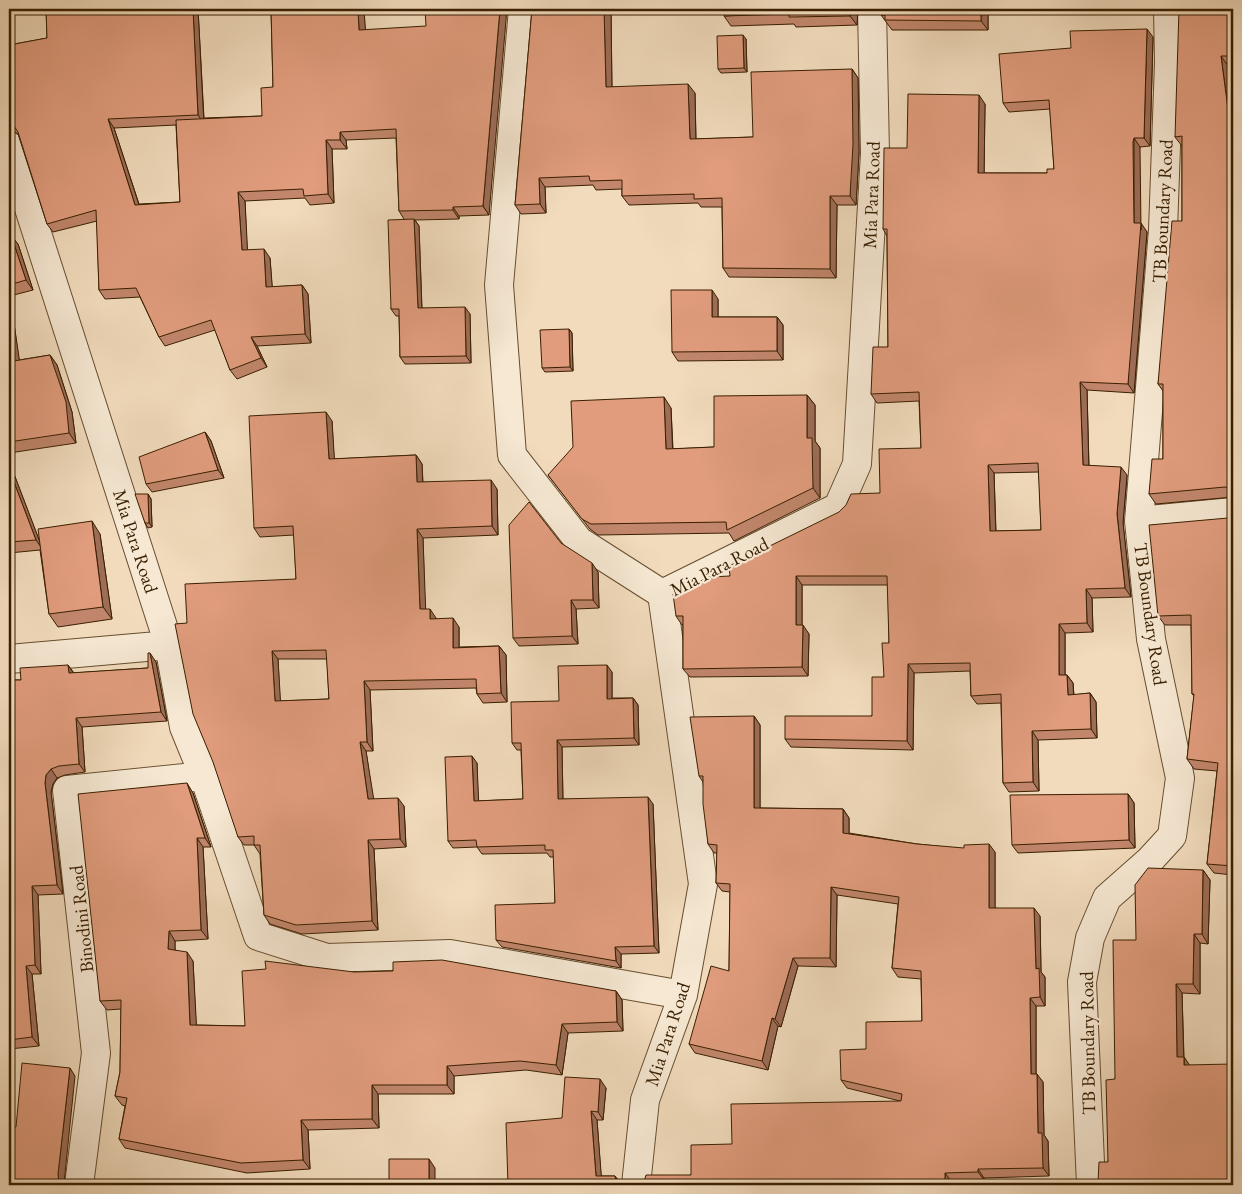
<svg xmlns="http://www.w3.org/2000/svg" width="1242" height="1194" viewBox="0 0 1242 1194" font-family="'EB Garamond',serif">
<style>
.lines{fill:none;stroke-linecap:round;stroke-linejoin:round}
.minor-casing{stroke:#674e2f;stroke-width:30}
.minor{stroke:#f6e8d3;stroke-width:28}
.wall{fill:#c1866c;stroke:#391f00;fill-rule:evenodd}
.shaded-wall{fill:#9d6d58;stroke:#391f00}
.building{fill:#e09c7d;stroke:#391f00;fill-rule:evenodd}
.labels{text-anchor:middle;stroke-width:4.5;stroke-linejoin:round;paint-order:stroke}
.street-label{font-size:19px;fill:#391f00;stroke:#f6e8d3}
</style>
<rect width="100%" height="100%" fill="#f1dbbc"/>
<filter id="stains"><feTurbulence type="fractalNoise" baseFrequency=".004" numOctaves="4"/><feColorMatrix values="0 0 0 0 .2 0 0 0 0 .09 0 0 0 0 .02 0 0 0 .5 -.17"/></filter>
<radialGradient id="worn" r=".72"><stop offset=".6" stop-color="#630" stop-opacity="0"/><stop offset="1" stop-color="#630" stop-opacity=".3"/></radialGradient>
<g class="lines">
<defs>
<path id="minor" d="M523,9L499,285L512,455L579,541L662,594
M9,146L169,645L184,727L204,776L258,936L327,958L450,954L683,995
M1139,521L1233,512
M9,659L169,645
M79,1185L96,1053L67,790L204,776
M636,1185L645,1100L683,995L703,884L662,594L838,507L857,464L875,153L872,9
M1091,1185L1082,982L1090,938L1107,898L1150,860L1172,836L1180,778L1151,639L1139,521L1163,230L1169,62L1168,9"/>
</defs>
<use href="#minor" class="minor-casing"/>
<use href="#minor" class="minor"/>
</g>
<path class="wall" d="M46,9H198L204,118L262,116L273,87L271,9H364L365,29L489,215L459,216V219L415,220L419,226L422,308L470,314L471,363L405,364L400,357L399,316H396L391,309L404,219L399,211L396,138L346,140L347,149H332L334,203L310,205L305,198L245,201L247,250L270,258L272,287L302,285L308,294L311,343L257,346L267,367L237,379L230,370L215,330L165,346L159,337L140,297L105,299L99,290L97,221L53,232L47,224L18,134L13,131L9,125V45L47,38ZM176,125L180,202L139,204L114,128Z
M532,9H669V11H611L612,87L695,93L696,139L753,137L852,69L858,78L859,153L856,205H837L836,278L729,277L723,268L722,207H701L698,203L629,205L622,196V189L596,190L593,185L545,187L546,213L521,214L515,205Z
M858,9L857,25L796,27L794,24L731,26L724,16Z
M988,9V30H892L881,15Z
M1233,9V66H1228L1233,104V497L1156,504L1149,494L1163,459V391L1158,384L1182,221V146L1175,137Z
M1153,37L1150,146L1140,147L1139,151L1140,223L1147,232L1134,393L1087,390L1089,466L1127,475L1123,523L1131,597L1092,598L1093,632L1065,633V675H1067L1073,683L1074,695L1090,693L1096,702L1097,738L1038,740L1039,791L1009,792L1003,783L1001,703L977,704L971,696L970,671L914,673L913,750L791,747L785,739L872,716L884,677L889,643L888,585H802V625L809,634L808,676L690,677L683,669V625H682L676,616L730,576L880,493L921,448L919,401L877,403L871,394L888,347L887,236L883,229L907,148L985,104L984,173H1047L1054,169L1050,109L1009,112L1003,103L1071,48ZM1039,472L1041,530L996,531L994,473Z
M746,39L747,72L721,73L718,69Z
M9,235L18,244L33,290L10,296L19,360L50,355L57,365L72,412L76,443L9,453Z
M718,299V317H777L783,325V360L678,361L672,352Z
M569,329L572,333L573,371L545,372L542,368Z
M807,395L815,405V441L820,448V498L734,541L729,533L598,535L590,529L548,475L671,408L673,449L714,447Z
M332,421L334,459L416,455L422,464L423,482L497,489L498,535L423,538L425,609L436,618V619L459,627V647L499,646L506,655L507,702L483,703L477,694L476,688L370,690L373,751H366L373,799L404,806L406,847L374,849L378,930L302,934L270,924L264,915L260,854L254,845H244L238,837L187,623L296,579L294,535L260,537L254,528ZM278,659H327L329,699L280,701Z
M205,432L211,441L224,478L152,492L146,484Z
M9,461L39,540L100,534L112,619L58,627L49,614L40,550L9,553Z
M148,494L151,499L152,527L148,528L145,523Z
M1233,516V875L1214,873L1207,864L1217,771L1194,769L1187,759L1194,696L1192,694L1191,625H1165L1158,616L1228,518Z
M561,543L598,572L599,608L576,609L578,644L519,646L513,638Z
M156,662L167,721L82,727L85,772L65,775L57,778L53,784L51,792L63,894L38,895L41,974H32L39,1046L9,1049V680H21L68,665L74,673L148,668Z
M612,672V698H633L638,705L639,745L562,747L563,799L653,804L659,953L621,954V968L502,947L496,940L555,903L554,857H550L547,853L482,854L477,847L453,848L448,841L477,763L478,801L523,799L521,750H517L512,743L559,701Z
M754,716L760,725V808L843,809L849,818V833L917,844L995,852V908L1040,916L1041,972L1045,977V1006H1036V1074L1043,1082L1044,1135L1048,1141L1049,1176L984,1178V1180L951,1181V1185H643L691,1175L732,1144L900,1101L847,1088L841,1080L866,1049L922,1021L921,979L898,977L892,968L898,904L837,895L836,967L798,966L781,1027L778,1026L768,1070L695,1053L689,1044L729,971L730,892L722,891L716,883L717,853H714L708,844L703,782L699,776Z
M193,793L211,847H203L208,939L175,941V950L193,961L196,1025L245,1026L354,972L616,991L622,1000L623,1031L568,1033L562,1075L526,1070L454,1076V1094H378L379,1128L308,1130L310,1169L247,1173L125,1148L119,1139L125,1106L122,1105L115,1096L120,1072L121,1009L107,1010L100,1001Z
M1128,794L1134,803L1135,848L1018,853L1012,845Z
M1203,870L1210,880L1208,944L1200,943V994L1182,993L1184,1057L1189,1065L1098,1182L1108,1162L1115,1079L1136,940Z
M606,1088L603,1120H597L601,1176H615L621,1184L508,1185L562,1118Z"/>
<path class="shaded-wall" d="M193,9H198L204,124L198,115Z
M358,9H364L366,39L359,30Z
M500,9H507L489,215L483,206Z
M604,9H609L611,11L612,96L606,87Z
M850,9H858L857,25L850,16Z
M981,9H988V30L981,21Z
M1147,29L1153,37L1150,146L1144,138Z
M743,35L746,39L747,72L744,68Z
M1221,56L1228,66L1233,104V147Z
M852,69L858,78L859,153L856,205L850,196Z
M688,84L695,93L696,148L690,139Z
M979,95L985,104L984,181L978,173Z
M108,119L114,128L142,214L135,205Z
M340,132L346,140L347,149L340,140Z
M1134,138L1140,147L1141,230V223L1147,232L1134,393L1128,384L1134,223Z
M326,140L332,149L334,203L328,194Z
M539,178L545,187L546,213L540,204Z
M238,192L245,201L248,259L242,250Z
M830,196L837,205L836,278L830,269Z
M453,207L459,216V219L453,210Z
M414,219L419,226L422,315L418,308Z
M11,235L18,244L33,290L26,280Z
M264,249L270,258L273,296L266,287Z
M302,285L308,294L311,343L305,334Z
M712,290L718,299V325L712,317Z
M9,295L10,296L21,371L14,361L9,326Z
M465,307L470,314L471,363L466,356Z
M777,317L783,325V360L777,351Z
M569,329L572,333L573,371L570,367Z
M251,337L257,346L267,367L261,358Z
M50,355L57,365L72,412L76,443L69,433Z
M1080,382L1087,390L1089,474L1083,465Z
M807,395L815,405V441L820,448V498L813,488L807,438Z
M664,397L671,408L673,460L666,449Z
M326,412L332,421L335,468L329,459Z
M205,432L211,441L224,478L218,470Z
M416,455L422,464L423,491L417,482Z
M9,461L43,550L36,540L9,469Z
M988,465L994,473L996,540L990,531Z
M1121,467L1127,475L1123,523L1131,597L1125,588L1117,514Z
M491,480L497,489L498,535L492,526Z
M148,494L151,499L152,527L149,523Z
M92,521L100,534L112,619L103,607Z
M417,529L423,538L426,618L420,609Z
M592,563L598,572L599,608L593,600Z
M796,576L802,585V634L796,625Z
M1086,589L1092,598L1093,632L1087,623Z
M571,600L576,609L578,644L572,636Z
M430,609L436,618V628L430,619Z
M453,618L459,627V656L453,648Z
M1059,624L1065,633V683L1059,675Z
M803,625L809,634L808,676L802,667Z
M499,646L506,655L507,702L501,693Z
M272,651L278,659L281,710L275,701Z
M150,653L156,662L167,721L161,712Z
M908,664L914,673L913,750L907,741Z
M68,665L74,674L69,673Z
M607,665L612,672V706L607,699Z
M1067,675L1073,683L1074,704L1068,695Z
M364,681L370,690L373,751L367,742Z
M1090,693L1096,702L1097,738L1091,729Z
M633,698L638,705L639,745L634,738Z
M754,716L760,725V817L754,808Z
M76,718L82,727L85,772L79,764Z
M1032,731L1038,740L1039,791L1033,782Z
M557,740L562,747L563,806L558,799Z
M360,742L366,751L375,807L368,799Z
M472,756L477,763L479,809L474,801Z
M51,769L57,778L53,784L51,792L63,894L57,885L45,783L46,775Z
M187,783L193,793L211,847L205,838Z
M1128,794L1134,803L1135,848L1129,840Z
M648,797L653,804L659,953L654,946Z
M398,798L404,806L406,847L400,839Z
M843,809L849,818V841L843,833Z
M197,838L203,847L208,939L201,930Z
M368,840L374,849L378,930L372,921Z
M989,844L995,852V917L989,908Z
M1203,870L1210,880L1208,944L1202,934Z
M32,886L38,895L41,974L35,965Z
M831,887L837,895L836,967L830,958Z
M1034,908L1040,916L1041,972L1045,977V1006L1040,997L1036,969Z
M169,931L175,941V959L168,949Z
M1194,934L1200,943V994L1193,984Z
M615,947L621,954V968L616,961Z
M187,952L193,961L197,1035L190,1025Z
M793,958L798,966L781,1027L775,1019Z
M26,966L32,974L39,1046L32,1037Z
M1176,984L1182,993L1184,1067L1177,1057Z
M616,991L622,1000L623,1031L617,1022Z
M1030,998L1036,1006V1083L1031,1074Z
M772,1018L778,1026L768,1070L762,1061Z
M562,1024L568,1033L562,1075L556,1065Z
M1184,1057L1191,1067L1184,1065Z
M447,1066L454,1076V1094L447,1085Z
M70,1068L75,1076L64,1183V1185H59L58,1174Z
M1037,1074L1043,1082L1044,1135L1048,1141L1049,1176L1043,1168L1038,1133Z
M600,1079L606,1088L603,1120L598,1112Z
M372,1085L378,1094L379,1128L372,1119Z
M591,1111L597,1120L602,1185L596,1176Z
M301,1120L308,1130L310,1169L303,1160Z
M429,1159L435,1168V1185H429Z
M978,1169L984,1178V1180L978,1172Z
M945,1173L951,1181V1185H945Z
M615,1176L621,1184V1185H617L616,1183Z"/>
<path class="building" d="M46,9H193L198,115L108,119L135,205L180,202L176,120L262,116L261,88L273,87L271,9H358L359,30L426,26L425,9H500L483,206L453,207V210L399,211L396,129L340,132V140H326L328,194L304,196L303,189L238,192L242,250L264,249L266,287L302,285L305,334L251,337L261,358L230,370L211,320L159,337L136,288L99,290L96,210L47,224L18,132L14,126L9,123V45L47,38Z
M532,9H604L606,87L688,84L690,139L753,137L751,72L852,69L853,144L850,196H830V269L723,268L722,198L694,199V194L622,196V180L590,181L589,176L539,178L540,204L515,205Z
M724,9H850V16L789,17V14L724,16Z
M880,9H981V21L885,20V15H881Z
M1179,9H1233V56H1221L1233,147V489L1225,487L1149,494L1152,459H1163V384H1158L1172,221H1182V136L1175,137Z
M1147,29L1144,138H1134L1133,142L1134,223H1141L1128,384L1080,382L1083,465L1121,467L1117,514L1125,588L1086,589L1087,623L1059,624V675H1067L1068,695L1090,693L1091,729L1032,731L1033,782L1003,783L1001,694L971,696L970,663L908,664L907,741L785,739V716H872V677H884L882,643H889L887,576H796V625H803L802,667L683,669V616H676L673,594L709,577L730,576L729,566L839,512L846,505L851,494L880,493L879,449L921,448L919,392L871,394L873,347H888L887,229H883L884,148H907L908,94L979,95L978,173H1047V169H1054L1049,100L1003,103L999,54L1071,48L1070,31ZM1038,463L1041,530L990,531L988,465Z
M743,35L744,68L718,69L717,36Z
M414,219L418,308L465,307L466,356L400,357L399,309H391L388,220Z
M9,235H11L26,280L9,285Z
M671,290H712V317H777V351L672,352Z
M9,326L14,361L50,355L66,402L69,433L9,442Z
M569,329L570,367L542,368L540,330Z
M807,395V438H812L813,488L727,530L726,522L591,524L582,519L548,475L573,447L571,401L664,397L666,449L714,447V396Z
M326,412L329,459L416,455L417,482L491,480L492,526L417,529L420,609H430V619L453,618V648L499,646L501,693L477,694L476,679L364,681L367,742H360L368,799L398,798L400,839L368,840L372,921L296,925L264,915L260,845H254V836L238,837L213,762L193,714L175,624L187,623L185,584L296,579L293,526L254,528L249,416ZM326,650L329,699L275,701L272,651Z
M205,432L218,470L146,484L139,457Z
M9,469L36,540L9,542Z
M135,494H148L149,523H145Z
M529,502L561,543L592,563L593,600H571L572,636L513,638L509,525Z
M1233,516V866L1207,864L1218,763L1187,759L1194,694H1192L1191,615L1158,616L1149,525L1228,518Z
M92,521L103,607L49,614L38,529Z
M148,653H150L161,712L76,718L79,764L59,766L51,769L46,775L45,783L57,885L32,886L35,965L26,966L32,1037L9,1040V680H21L20,668L68,665L69,673L148,668Z
M607,665V699L633,698L634,738L557,740L558,799L648,797L654,946L615,947L616,961L496,940L495,905L555,903L553,850H545V845L477,847L476,840L448,841L445,757L472,756L474,801L523,799L521,743H512L511,702L559,701L558,666Z
M754,716V808L843,809V833L917,844L964,848V845L989,844V908H1034L1036,969L1039,968L1040,997L1030,998L1031,1074H1037L1038,1133H1042L1043,1168L978,1169V1172L945,1173V1185H643L646,1175H691V1145L732,1144L731,1104L901,1101L902,1094L841,1080L840,1050L866,1049V1022L922,1021L921,971L892,968L899,897L831,887L830,958H793L775,1019L772,1018L762,1061L689,1044L711,966L729,971L730,884L716,883L717,845L708,844L703,804V776H699L690,717Z
M187,783L205,838H197L201,930L169,931L168,949L187,952L190,1025L245,1026L242,971L266,969L265,961L354,972L393,971V962L442,960L616,991L617,1022L562,1024L556,1065L520,1061L447,1066V1085H372V1119L301,1120L303,1160L241,1163L119,1139L127,1098L115,1096L120,1072L121,1000L100,1001L78,794Z
M1128,794L1129,840L1012,845L1010,795Z
M1148,868L1203,870L1202,934H1194L1193,984H1176L1177,1057H1184V1065L1233,1064V1185H1095L1098,1182L1099,1162H1108L1106,1080L1115,1079L1113,940H1136L1135,885Z
M22,1063L70,1068L58,1174L59,1185H9V1170H10L12,1127H16Z
M565,1077L600,1079L598,1112L591,1111L596,1176H615L616,1183L618,1185H508L506,1123L562,1118Z
M389,1159H429V1185H389Z"/>
<g class="labels">
<g class="street-label">
<text transform="translate(871 195) rotate(-88)" y="7">Mia Para Road</text>
<text transform="translate(1162 211) rotate(-87)" y="7">TB Boundary Road</text>
<text transform="translate(136 541) rotate(72)" y="7">Mia Para Road</text>
<text transform="translate(719 566) rotate(-27)" y="7">Mia Para Road</text>
<text transform="translate(1151 614) rotate(82)" y="7">TB Boundary Road</text>
<text transform="translate(81 919) rotate(-96)" y="7">Binodini Road</text>
<text transform="translate(667 1034) rotate(-72)" y="7">Mia Para Road</text>
<text transform="translate(1087 1043) rotate(-91)" y="7">TB Boundary Road</text>
</g>
</g>
<rect width="1242" height="1194" fill="none" stroke="#f1dbbc" stroke-width="30"/>
<rect x="10" y="10" width="1222" height="1174" fill="none" stroke="#391f00" stroke-width="2.5"/>
<rect x="15" y="15" width="1212" height="1164" fill="none" stroke="#391f00"/>
<rect width="100%" height="100%" filter="url(#stains)"/>
<rect width="100%" height="100%" fill="url(#worn)"/>
</svg>
